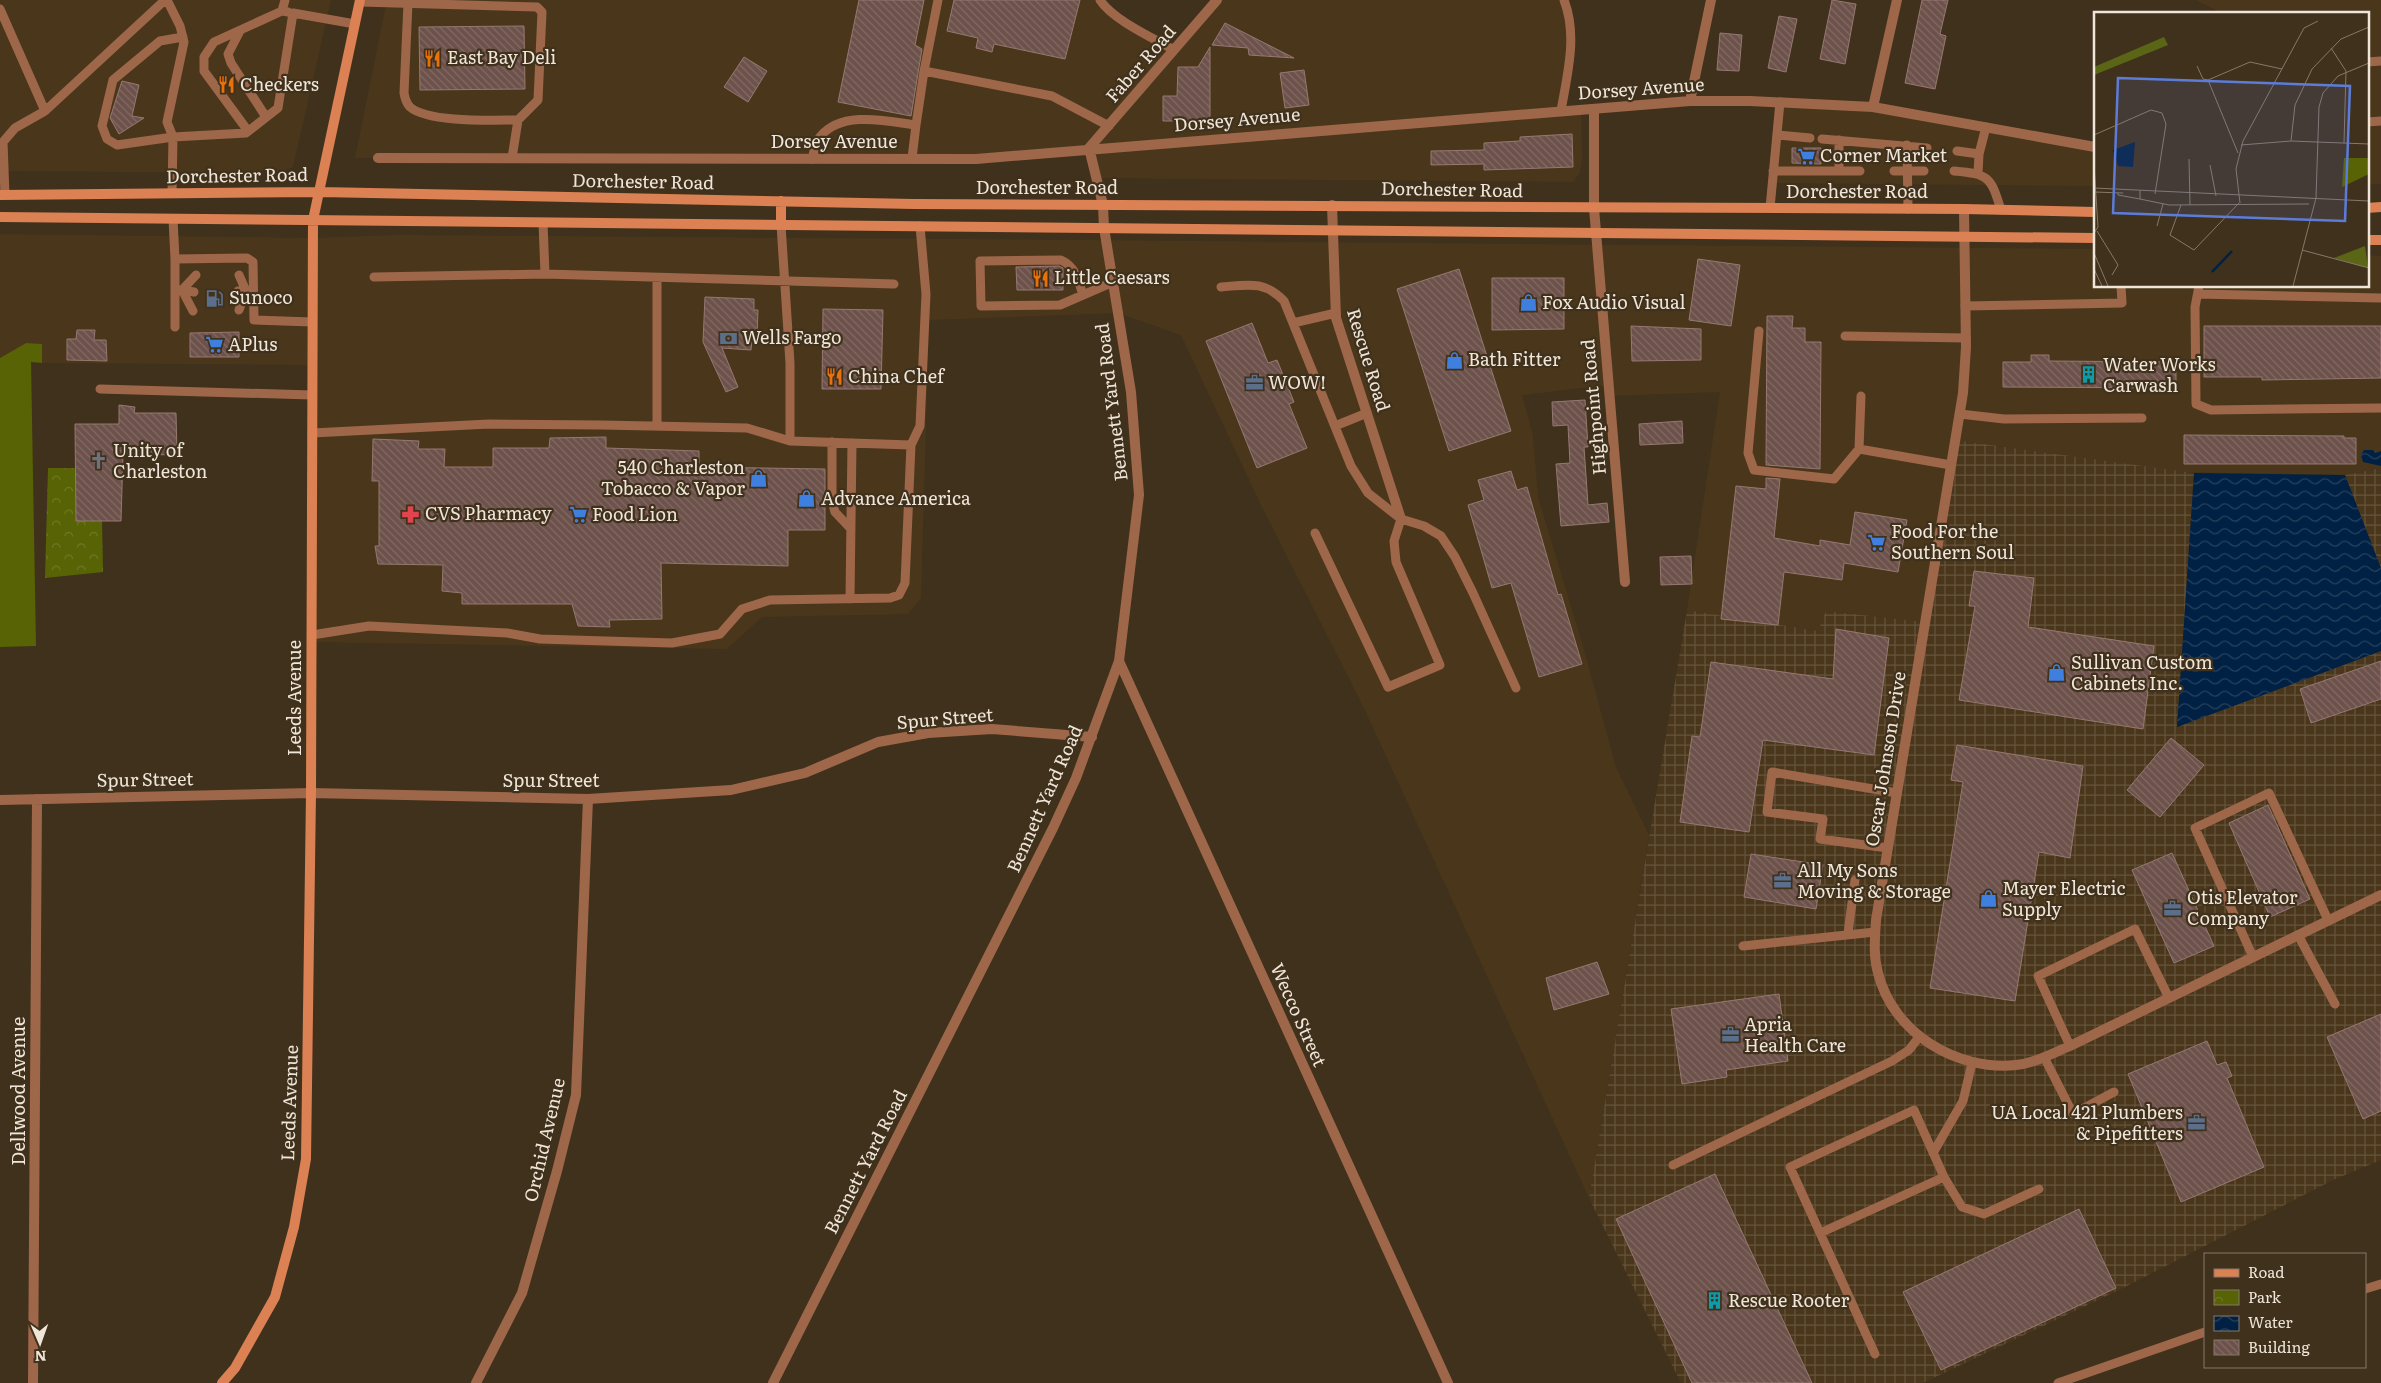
<svg xmlns="http://www.w3.org/2000/svg" width="2381" height="1383" viewBox="0 0 2381 1383" font-family="Literata,serif">
<style>
.built{fill:#4a371b}
.industrial{fill:url(#industrial-grid)}
.grass{fill:#576304}
.park{fill:url(#park-crowns)}
.water{fill:url(#water-waves)}
.building{fill:url(#building-back-hatch);stroke:#967871}
.lines{fill:none;stroke-linecap:round;stroke-linejoin:round}
.lane{stroke:#9f674a;stroke-width:9}
.street{stroke:#9f674a;stroke-width:10}
.secondary{stroke:#db8153;stroke-width:10}
.labels{text-anchor:middle;stroke-width:4.5;stroke-linejoin:round;paint-order:stroke}
.poi-label{font-size:18px;fill:#efe6d9;stroke:#40311c;text-anchor:start}
.street-label{font-size:18px;fill:#efe6d9;stroke:#40311c}
.inset-river{fill:none;stroke:#002144;stroke-width:2.5}
.inset-road{fill:none;stroke:#867968;stroke-width:1}
.view{fill:#5c7cd8;fill-opacity:0.15;stroke:#5c7cd8;stroke-width:2.5}
.inset-edge{fill:none;stroke:#efe6d9;stroke-width:2.5}
</style>
<defs>
<pattern id="industrial-grid" width="8" height="8" patternUnits="userSpaceOnUse" patternTransform="scale(1.25)"><rect width="8" height="8" fill="#4a371b"/><path d="M0 4h8M4 0v8" fill="none" stroke="#64543c"/></pattern>
<pattern id="park-crowns" width="20" height="18" patternUnits="userSpaceOnUse" patternTransform="scale(1.25)"><rect width="20" height="18" fill="#576304"/><path d="M2 6a3 3 0 1 1 6 0M12 15a3 3 0 1 1 6 0" fill="none" stroke="#6f7928"/></pattern>
<pattern id="water-waves" width="16" height="10" patternUnits="userSpaceOnUse" patternTransform="scale(1.25)"><rect width="16" height="10" fill="#002144"/><path d="M0 5q4-4 8 0t8 0" fill="none" stroke="#26415e"/></pattern>
<pattern id="building-back-hatch" width="6" height="6" patternUnits="userSpaceOnUse" patternTransform="scale(1.25)"><rect width="6" height="6" fill="#6d514b"/><path d="M-1 5l2 2M0 0l6 6M5-1l2 2" fill="none" stroke="#826a64"/></pattern>
</defs>
<rect width="100%" height="100%" fill="#40311c"/>
<path class="built" d="M0,0H331L293,167L277,174L264,170L259,173L0,171Z
M387,0H1100L1104,6L1174,50L1217,0H1564L1570,18L1563,109H1581L1582,158L1580,173L1573,182L1096,178L1090,149L1034,156L355,158Z
M2196,0H2381V184H2367V14H2224Z
M1780,102L1873,107L2095,147V186L1772,183Z
M0,234L312,238L395,235L952,239L2095,249V286H2367V255L2381,256V468L2345,475L2179,472L1956,440L1925,622L1826,611L1819,631L1687,610L1720,392L1610,396L1608,385L1522,395L1533,435L1538,497L1583,646L1616,767L1649,835L1589,1198L1364,708L1260,503L1181,335L1118,313L929,320L921,598L908,614L762,617L727,649L312,642V365L42,363V344L26,343L0,358Z"/>
<path class="industrial" d="M1955,440L2194,473L2177,727L2381,651V1160L2333,1180L2123,1288L1923,1383H1681L1589,1198L1687,610L1818,631L1826,611L1925,622Z
M2381,468V568L2345,475Z"/>
<path class="grass" d="M26,343L42,344V363L31,362L36,646L0,647V358Z"/>
<path class="park" d="M48,468H76V521H102L103,572L45,578Z"/>
<path class="water" d="M2364,450H2373L2375,453L2381,451V466L2363,462L2361,455Z
M2194,473L2345,475L2381,568V651L2177,727Z"/>
<path class="building" d="M859,0H924L915,45L922,49L911,116L838,102Z
M954,0H1080L1065,59L994,44L992,52L976,48L978,38L947,31Z
M1832,0L1856,4L1845,64L1820,59Z
M1922,0H1948L1940,34L1946,36L1935,89L1905,83Z
M1779,16L1797,19L1786,72L1768,68Z
M1225,23L1294,58L1249,55L1248,48L1212,45Z
M524,26L525,89L420,90L419,27Z
M1720,33L1742,35L1739,71L1717,70Z
M1210,47V121H1163V96H1177L1178,67H1198Z
M744,57L767,71L748,102L724,87Z
M1304,70L1309,105L1285,108L1280,73Z
M122,81L139,85L132,116L144,118L119,134L110,118Z
M1572,134L1573,167L1484,170V164L1431,165V151L1484,150V143L1520,141V137Z
M1792,148H1821V164L1792,163Z
M1698,259L1740,265L1731,326L1689,320Z
M1059,266L1063,268V290H1017L1016,267Z
M1459,269L1511,431L1449,451L1397,289Z
M1492,278H1564V329L1492,330Z
M705,297L754,299V310H758L757,338H752L751,350L722,348L738,387L726,392L703,342Z
M823,309L883,310L881,389H822Z
M1767,316H1793L1792,328H1805V342H1821L1820,469L1766,465Z
M1252,323L1268,363L1277,360L1294,402L1289,404L1307,448L1257,468L1206,341Z
M1631,326L1701,329V360L1632,361Z
M2204,326H2381V378L2262,380V377H2204Z
M77,330H95L94,340H106L107,361L67,360V339H76Z
M239,332V357H190V333Z
M2031,355H2049V361L2176,362V388L2003,387V362H2031Z
M1585,400L1588,447H1584L1588,505L1607,503L1609,522L1561,526L1556,464L1570,463L1568,425L1553,426L1552,402Z
M119,405L135,407L134,413H176L177,455L123,454L121,521H76L75,424H119Z
M1682,421L1683,443L1640,445L1639,424Z
M2184,435L2344,436V438H2356V464H2184Z
M606,437V448L699,451V467L825,469V530H788V566L661,563L662,619L609,620L610,627L578,626L572,604H462V593L442,591L443,565L378,564L375,546H379V481H372L373,439L419,441L418,449H445L444,467H493V448H549L550,438Z
M1511,471L1517,490L1527,487L1558,595L1561,594L1582,664L1539,677L1511,583L1492,588L1468,505L1484,500L1478,480Z
M1766,478L1780,479L1774,538L1820,546V540L1850,545L1855,512L1907,520L1898,572L1844,563L1842,580L1784,572L1778,625L1721,619L1736,486L1766,489Z
M1691,556L1692,584L1661,585L1660,557Z
M1974,571L2034,578L2028,627L2154,646L2143,729L1959,700L1975,606H1969Z
M1836,629L1889,638L1874,755L1763,740L1749,832L1680,822L1692,736L1700,737L1711,662L1833,679Z
M2381,661V699L2311,723L2300,689Z
M2171,738L2204,765L2160,817L2127,790Z
M1957,745L2083,766L2070,858L2039,852L2015,1001L1930,988L1963,782L1951,780Z
M2268,805L2310,899L2270,917L2229,823Z
M2172,853L2214,946L2174,963L2132,870Z
M1751,854L1823,865L1816,909L1744,897Z
M1597,962L1609,994L1554,1010L1546,978Z
M1779,994L1788,1061L1726,1070L1727,1077L1682,1084L1671,1009Z
M2381,1014V1111L2363,1119L2327,1037Z
M2207,1041L2217,1065L2226,1062L2232,1076L2227,1078L2264,1167L2181,1202L2128,1074Z
M1715,1174L1812,1383H1692L1616,1219Z
M2079,1209L2116,1288L1941,1370L1903,1292Z"/>
<g class="lines">
<path class="lane" d="M167,0L180,26L184,42L167,122L173,137L172,193
M285,0L282,11L288,12
M1100,0C1113,20 1153,38 1174,50
M360,2L537,7L542,12L538,100L518,120L512,158
M408,3L404,93C405,99 406,103 410,107C428,123 494,120 518,120
M0,9L45,111
M240,31L228,54L231,63L266,117
M183,37L160,41L113,80L102,126L107,139L117,145L173,137L246,133L278,108L293,13L355,24
M2367,62L2381,61
M924,71L938,0
M1561,111C1567,75 1578,36 1564,0
M2367,122L2381,121
M916,125L924,71L1052,96L1109,126
M248,131L204,71V57L214,42L282,11
M1777,135L1810,138
M1822,139L1927,148
M1839,140V171
M1907,145L1908,209
M1957,151L1979,154
M812,159C814,152 815,142 820,137C841,110 887,121 916,125L912,158
M1773,171H1860
M1894,171H1924
M1954,171C1989,174 1991,177 2001,210
M1978,173L1979,154L1986,127
M5,195L3,142L15,128L45,111L165,0
M1770,208L1780,102
M173,219L175,259L247,258L253,262L254,320L312,322
M543,223L545,274L894,284
M781,225L790,363V441
M175,259V290H182L193,311
M239,275L246,291H251
M374,277L545,274
M657,278V426
M2199,286L2195,307L2196,404L2211,410L2381,408
M1221,287C1247,285 1264,280 1284,301L1351,466L1368,493L1401,519L1424,526L1441,536L1455,557L1473,593L1516,688
M175,290V327
M238,291H246L239,310
M194,292L182,290L196,275
M2198,294L2381,298
M1083,295C1078,280 1076,267 1061,260L980,261L981,306L1060,305L1113,282
M1965,306L2122,303L2121,286
M1293,323L1336,313
M1759,331L1748,453L1754,470L1834,479L1859,449
M1845,336L1966,338
M100,389L312,395
M1861,396L1859,449L1951,465
M1960,414L2004,419L2142,418
M1335,426L1367,413
M312,433L489,424L602,425L747,428L790,441L911,445L920,426L926,294L920,226
M832,442V501L835,512L851,529
M1315,533L1388,687L1440,665L1396,562L1394,541L1401,519
M850,599L852,443
M312,635L369,626L507,633L540,639L672,643L720,634L742,609L770,600L890,598L899,595L905,583L911,445
M1888,848L1820,839L1823,819L1767,812L1772,772L1897,793
M1848,933L1855,880
M2298,935L2335,1004
M1743,946L1875,932
M2253,957L2195,828L2269,793L2328,920
M2070,1046L2038,976L2135,929L2169,998
M2044,1057L2073,1114L2114,1092
M1933,1153L1963,1101L1972,1063
M1673,1165L1892,1061L1909,1050L1919,1037
M1820,1233L1790,1167L1914,1110L1944,1177L1962,1207L1984,1214L2039,1189
M2365,1289L2381,1284
M1875,1354L1820,1233L1944,1177
M2058,1383L2205,1332"/>
<path class="street" d="M1690,101L1711,0
M1873,107L1897,0
M1594,109V208L1625,582
M1089,148L1217,0
M378,158L976,159L1690,101H1750L1873,107L2095,147
M1332,205L1336,318L1401,519
M1964,209L1966,347L1963,393L1876,920C1875,938 1873,955 1878,973C1893,1033 1956,1071 2016,1065C2035,1063 2053,1053 2070,1046L2381,895
M1119,661L1448,1383
M0,800L311,793L588,799L731,790L805,773L878,742L928,733L992,729L1092,737
M33,1383L37,799
M476,1383L522,1293L557,1171L576,1095L588,799
M773,1383L1053,828L1076,778L1119,661L1139,495L1131,392L1104,228L1103,205L1089,148"/>
<path class="secondary" d="M0,195L320,192L914,204L1964,209L2095,212
M2367,208L2381,207
M0,217L2095,238
M781,225V201
M2367,240H2381
M222,1383L235,1368L275,1297L294,1227L306,1159L311,793L313,220L360,0"/>
</g>
<defs>
<symbol id="restaurant-bare" viewBox="-9 -9 18 18"><path d="M-5-6h1v4h1v-4h1v4h1v-4h1v5L-1.5 .5V6h-2V.5L-5-1ZM5-6V6H3V1.5H1.5Q1.5-4 5-6Z" fill="#e8710a" stroke="#40311c" stroke-width="2.5" paint-order="stroke"/></symbol>
<symbol id="supermarket-bare" viewBox="-9 -9 18 18"><path d="M-6-5.5h2.5l.6 2H6L4.5 2H-2.5L-4.4-4H-6ZM-1.5 3.2a1.3 1.3 0 1 0 .1 0ZM3 3.2a1.3 1.3 0 1 0 .1 0Z" fill="#3f7fe0" stroke="#40311c" stroke-width="2.5" paint-order="stroke"/></symbol>
<symbol id="fuel-bare" viewBox="-9 -9 18 18"><path d="M-5.5-6h7V0h2V4h1.3V-2.5L3-4.5l.8-.8L6-3V5H2.5V1h-1V6h-7ZM-4.2-4.7v3.2H.2V-4.7Z" fill="#5c6f8a" stroke="#40311c" stroke-width="2.5" paint-order="stroke"/></symbol>
<symbol id="shop-bare" viewBox="-9 -9 18 18"><path d="M-5-2.5h2.3a2.7 3.5 0 0 1 5.4 0H5L5.5 6h-11ZM-1.5-2.5h3a1.5 2.3 0 0 0-3 0Z" fill="#3f7fe0" stroke="#40311c" stroke-width="2.5" paint-order="stroke"/></symbol>
<symbol id="bank-bare" viewBox="-9 -9 18 18"><path d="M-6-4H6V4H-6ZM0-2.3a2.3 2.3 0 1 0 0 4.6a2.3 2.3 0 1 0 0-4.6Z" fill="#5c6f8a" stroke="#40311c" stroke-width="2.5" paint-order="stroke"/></symbol>
<symbol id="building-bare" viewBox="-9 -9 18 18"><path d="M-4-6H4V6H1V3H-1V6H-4ZM-2.5-4.3h1.7v1.8h-1.7ZM.8-4.3h1.7v1.8H.8ZM-2.5-1h1.7V.8h-1.7ZM.8-1h1.7V.8H.8Z" fill="#0f9aa8" stroke="#40311c" stroke-width="2.5" paint-order="stroke"/></symbol>
<symbol id="office-bare" viewBox="-9 -9 18 18"><path d="M-6-3h4V-5.5h4V-3h4V5H-6ZM-1-4.5V-3h2v-1.5ZM-6 0V1H6V0Z" fill="#5c6f8a" stroke="#40311c" stroke-width="2.5" paint-order="stroke"/></symbol>
<symbol id="church-bare" viewBox="-9 -9 18 18"><path d="M-1.2-6h2.4v3.5h3.3v2.4h-3.3V6h-2.4V-.1h-3.3v-2.4h3.3Z" fill="#6b7280" stroke="#40311c" stroke-width="2.5" paint-order="stroke"/></symbol>
<symbol id="pharmacy-bare" viewBox="-9 -9 18 18"><path d="M-2-6h4v4h4v4h-4v4h-4v-4h-4v-4h4Z" fill="#e0444e" stroke="#40311c" stroke-width="2.5" paint-order="stroke"/></symbol>
</defs>
<g fill-rule="evenodd">
<use href="#restaurant-bare" x="420" y="46" width="25" height="25"/>
<use href="#restaurant-bare" x="214" y="72" width="25" height="25"/>
<use href="#supermarket-bare" x="1794" y="144" width="25" height="25"/>
<use href="#restaurant-bare" x="1028" y="266" width="25" height="25"/>
<use href="#fuel-bare" x="202" y="286" width="25" height="25"/>
<use href="#shop-bare" x="1516" y="290" width="25" height="25"/>
<use href="#bank-bare" x="716" y="326" width="25" height="25"/>
<use href="#supermarket-bare" x="202" y="332" width="25" height="25"/>
<use href="#shop-bare" x="1442" y="348" width="25" height="25"/>
<use href="#building-bare" x="2076" y="362" width="25" height="25"/>
<use href="#restaurant-bare" x="822" y="364" width="25" height="25"/>
<use href="#office-bare" x="1242" y="370" width="25" height="25"/>
<use href="#church-bare" x="86" y="448" width="25" height="25"/>
<use href="#shop-bare" x="746" y="466" width="25" height="25"/>
<use href="#shop-bare" x="794" y="486" width="25" height="25"/>
<use href="#pharmacy-bare" x="398" y="502" width="25" height="25"/>
<use href="#supermarket-bare" x="566" y="502" width="25" height="25"/>
<use href="#supermarket-bare" x="1864" y="530" width="25" height="25"/>
<use href="#shop-bare" x="2044" y="660" width="25" height="25"/>
<use href="#office-bare" x="1770" y="868" width="25" height="25"/>
<use href="#shop-bare" x="1976" y="886" width="25" height="25"/>
<use href="#office-bare" x="2160" y="896" width="25" height="25"/>
<use href="#office-bare" x="1718" y="1022" width="25" height="25"/>
<use href="#office-bare" x="2184" y="1110" width="25" height="25"/>
<use href="#building-bare" x="1702" y="1288" width="25" height="25"/>
</g>
<g class="labels">
<g class="poi-label">
<text x="447" y="64">East Bay Deli</text>
<text x="240" y="91">Checkers</text>
<text x="1820" y="162">Corner Market</text>
<text x="1054" y="284">Little Caesars</text>
<text x="229" y="304">Sunoco</text>
<text x="1542" y="309">Fox Audio Visual</text>
<text x="742" y="344">Wells Fargo</text>
<text x="228" y="351">APlus</text>
<text x="1468" y="366">Bath Fitter</text>
<text x="2103" y="371">Water Works<tspan x="2103" dy="21">Carwash</tspan></text>
<text x="848" y="383">China Chef</text>
<text x="1268" y="389">WOW!</text>
<text x="113" y="457">Unity of<tspan x="113" dy="21">Charleston</tspan></text>
<text x="745" y="474" text-anchor="end">540 Charleston<tspan x="745" dy="21">Tobacco &amp; Vapor</tspan></text>
<text x="821" y="505">Advance America</text>
<text x="425" y="520">CVS Pharmacy</text>
<text x="592" y="521">Food Lion</text>
<text x="1891" y="538">Food For the<tspan x="1891" dy="21">Southern Soul</tspan></text>
<text x="2071" y="669">Sullivan Custom<tspan x="2071" dy="21">Cabinets Inc.</tspan></text>
<text x="1797" y="877">All My Sons<tspan x="1797" dy="21">Moving &amp; Storage</tspan></text>
<text x="2002" y="895">Mayer Electric<tspan x="2002" dy="21">Supply</tspan></text>
<text x="2187" y="904">Otis Elevator<tspan x="2187" dy="21">Company</tspan></text>
<text x="1744" y="1031">Apria<tspan x="1744" dy="21">Health Care</tspan></text>
<text x="2183" y="1119" text-anchor="end">UA Local 421 Plumbers<tspan x="2183" dy="21">&amp; Pipefitters</tspan></text>
<text x="1728" y="1307">Rescue Rooter</text>
</g>
<g class="street-label">
<text transform="translate(1141 64) rotate(-49)" y="6">Faber Road</text>
<text transform="translate(1641 89) rotate(-4)" y="6">Dorsey Avenue</text>
<text transform="translate(1237 120) rotate(-5)" y="6">Dorsey Avenue</text>
<text x="834" y="148">Dorsey Avenue</text>
<text transform="translate(237 176) rotate(-1)" y="6">Dorchester Road</text>
<text transform="translate(643 182) rotate(1)" y="6">Dorchester Road</text>
<text x="1047" y="194">Dorchester Road</text>
<text transform="translate(1452 190) rotate(1)" y="6">Dorchester Road</text>
<text x="1857" y="198">Dorchester Road</text>
<text transform="translate(1368 360) rotate(73)" y="6">Rescue Road</text>
<text transform="translate(1112 402) rotate(-97)" y="6">Bennett Yard Road</text>
<text transform="translate(1594 407) rotate(-95)" y="6">Highpoint Road</text>
<text transform="translate(295 698) rotate(-90)" y="6">Leeds Avenue</text>
<text transform="translate(945 719) rotate(-5)" y="6">Spur Street</text>
<text transform="translate(1886 759) rotate(-81)" y="6">Oscar Johnson Drive</text>
<text transform="translate(145 780) rotate(-1)" y="6">Spur Street</text>
<text x="551" y="787">Spur Street</text>
<text transform="translate(1045 799) rotate(-66)" y="6">Bennett Yard Road</text>
<text transform="translate(1298 1015) rotate(66)" y="6">Wecco Street</text>
<text transform="translate(19 1091) rotate(-90)" y="6">Dellwood Avenue</text>
<text transform="translate(290 1103) rotate(-88)" y="6">Leeds Avenue</text>
<text transform="translate(545 1140) rotate(-77)" y="6">Orchid Avenue</text>
<text transform="translate(866 1162) rotate(-63)" y="6">Bennett Yard Road</text>
</g>
</g>
<g transform="translate(2094 12)">
<rect width="275" height="275" fill="#40311c"/>
<path d="M250,146H274L275,162L248,175Z" fill="#576304"/>
<path d="M70,25L74,33L0,63V55ZM271,234L274,256L240,246Z" fill="#5a6616"/>
<path d="M41,130L39,155L24,154L19,138Z" fill="#002144"/>
<path class="inset-river" d="M118,260L138,239"/>
<path class="inset-road" d="M237,36L252,59L250,131M103,54L109,67L114,68L156,50L188,57M114,68L144,141M0,123L57,98L68,101L72,112L61,182M197,129L201,93L218,57L247,27L275,15M147,133L197,129L275,132M95,147L96,193M0,153L4,215L0,221M116,153L122,184M0,176L275,189M46,178V187L75,193L215,192M0,180L29,181M24,181V183L46,187M146,191L142,157L149,129L210,16L224,9M87,193L76,223L100,238L145,191M63,214L69,192M3,219L24,253L18,263M208,238L275,256M0,241L14,274M0,257L8,274M199,274L222,186L225,95L229,81L244,64L275,51"/>
<path class="view" d="M24,66L256,74L251,209L19,201Z"/>
<rect width="275" height="275" class="inset-edge"/>
</g>
<rect x="2204" y="1253" width="162" height="115" fill="#40311c" stroke="#867968"/>
<rect x="2214" y="1269" width="25" height="8" fill="#db8153" stroke="#867968"/>
<text x="2248" y="1278" font-size="15" fill="#efe6d9">Road</text>
<rect x="2214" y="1290" width="25" height="15" fill="url(#park-crowns)" stroke="#867968"/>
<text x="2248" y="1303" font-size="15" fill="#efe6d9">Park</text>
<rect x="2214" y="1316" width="25" height="15" fill="url(#water-waves)" stroke="#867968"/>
<text x="2248" y="1328" font-size="15" fill="#efe6d9">Water</text>
<rect x="2214" y="1340" width="25" height="15" fill="url(#building-back-hatch)" stroke="#867968"/>
<text x="2248" y="1353" font-size="15" fill="#efe6d9">Building</text>
<g transform="translate(40 1343) rotate(178)" stroke="#40311c" stroke-width="4" paint-order="stroke">
<path d="M0-4L9 19L0 12L-9 19Z" fill="#efe6d9"/>
<text y="-8" font-size="14" font-weight="bold" text-anchor="middle" fill="#efe6d9">N</text>
</g>
</svg>
